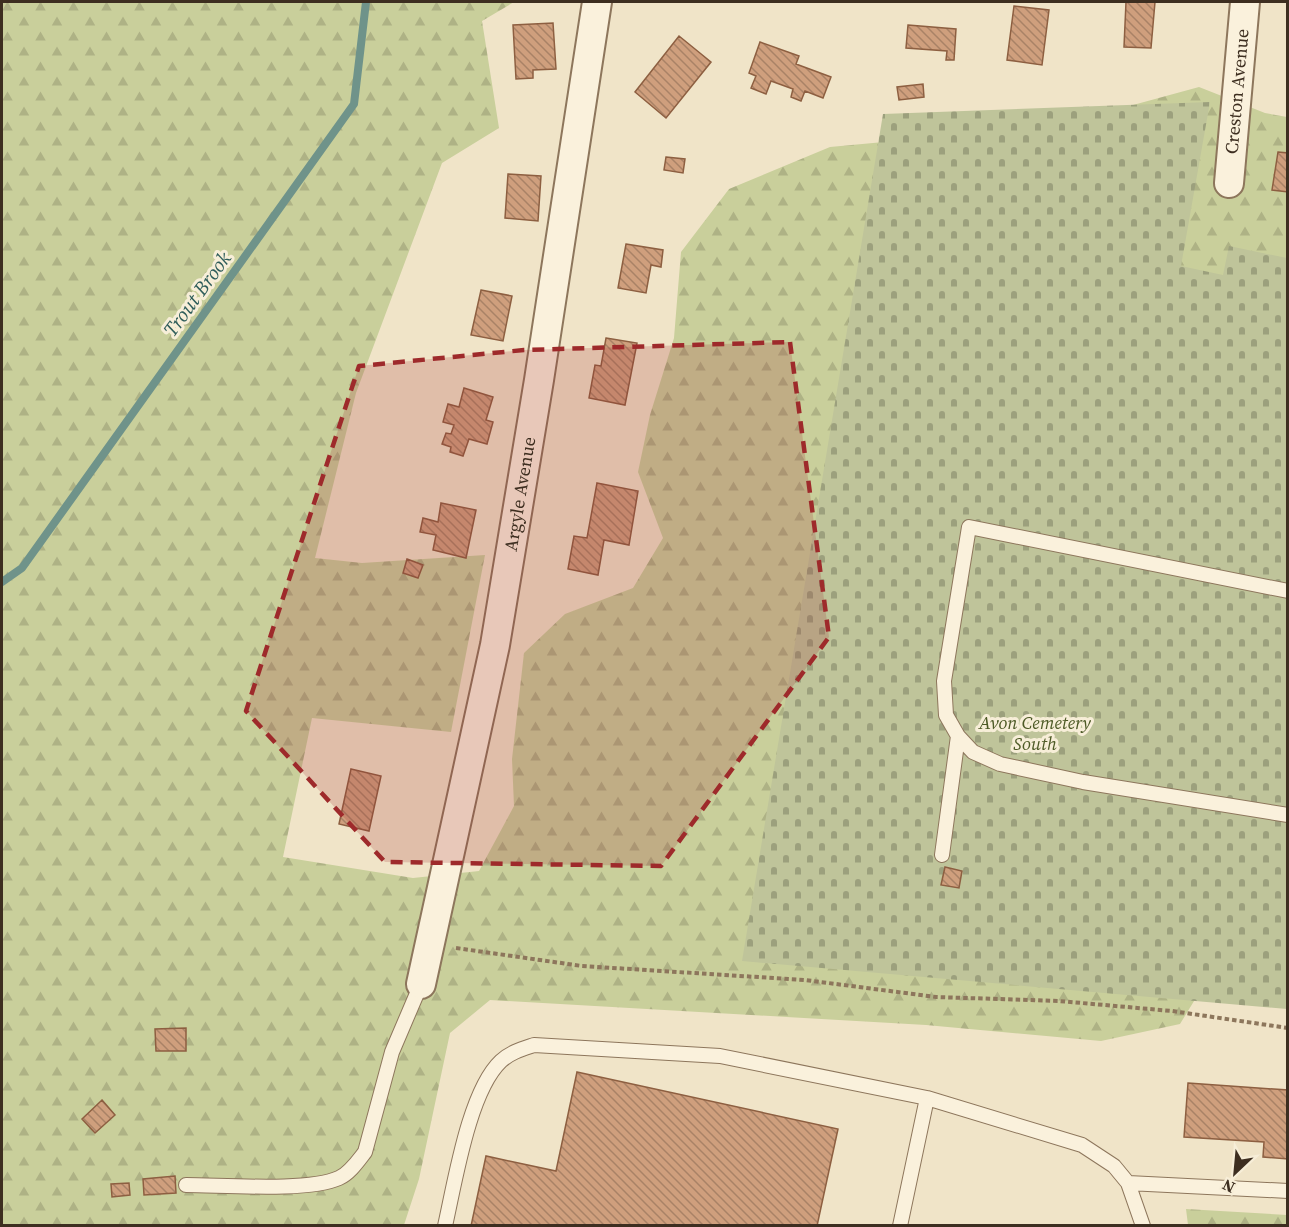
<svg xmlns="http://www.w3.org/2000/svg" width="1289" height="1227" viewBox="0 0 1289 1227" font-family="'Source Serif 4',serif">
<style>
.forest{fill:url(#forest-firs)}
.cemetery{fill:url(#cemetery-stones)}
.lines{fill:none;stroke-linecap:round;stroke-linejoin:round}
.stream{stroke:#6f938a;stroke-width:8}
.building{fill:url(#building-back-hatch);stroke:#8d5f41;stroke-width:1.5}
.lane-casing{stroke:#8d765c;stroke-width:16}
.street-casing{stroke:#8d765c;stroke-width:32}
.path{stroke:#8d765c;stroke-width:4;stroke-dasharray:4.5 3;stroke-linecap:butt}
.lane{stroke:#faf1dc;stroke-width:14}
.street{stroke:#faf1dc;stroke-width:28}
.marked{fill:#9e2a2b;fill-opacity:0.2;stroke:#9e2a2b;stroke-width:4.5;stroke-dasharray:12 8;stroke-linejoin:round}
.labels{text-anchor:middle;stroke-width:6;stroke-linejoin:round;paint-order:stroke}
.street-label{font-size:18px;fill:#3d2e20;stroke:#f7eed8}
.park-label{font-size:18px;font-style:italic;fill:#4d5a26;stroke:#f7eed8}
.water-label{font-size:20px;font-style:italic;fill:#2f5d5a;stroke:#f7eed8}
</style>
<defs>
<pattern id="forest-firs" width="22" height="20" patternUnits="userSpaceOnUse" patternTransform="scale(1.5)"><rect width="22" height="20" fill="#c9cf9b"/><path d="M5 1l3.5 6h-7zM16 11l3.5 6h-7z" fill="#aeb285"/></pattern>
<pattern id="cemetery-stones" width="16" height="16" patternUnits="userSpaceOnUse" patternTransform="scale(1.5)"><rect width="16" height="16" fill="#bfc49a"/><path d="M2 7V4a2 2 0 0 1 4 0v3zM10 15v-3a2 2 0 0 1 4 0v3z" fill="#9ca07d"/></pattern>
<pattern id="building-back-hatch" width="6" height="6" patternUnits="userSpaceOnUse" patternTransform="scale(1.5)"><rect width="6" height="6" fill="#cf9f7d"/><path d="M-1 5l2 2M0 0l6 6M5-1l2 2" fill="none" stroke="#a98266"/></pattern>
</defs>
<rect width="100%" height="100%" fill="#f0e4c8"/>
<path class="forest" d="M2,2H514L482,21L499,128L442,163L356,393L315,558L362,563L485,555L451,732L312,718L283,857L413,878L479,871L514,806L512,759L524,653L565,614L633,588L663,538L638,472L650,415L674,338L681,252L729,189L830,147L1056,126L1199,87L1265,113L1287,117V281L1221,957L1180,1024L1101,1041L926,1025L490,1000L450,1033L419,1179L404,1225L2,1226Z
M1186,1209L1287,1215V1225H1188Z"/>
<path class="cemetery" d="M1210,102L1181,266L1223,275L1229,246L1287,258V1009L742,961L883,114Z"/>
<g class="lines">
<path class="stream" d="M2,582L22,568L354,104L366,2"/>
</g>
<path class="building" d="M1126,2H1155L1151,48L1124,47Z
M1014,6L1049,10L1042,65L1007,60Z
M553,23L556,69L533,70V78L516,79L513,25Z
M908,25L956,29L954,60H946L947,51L906,48Z
M679,36L711,62L666,118L635,92Z
M760,42L799,56L796,64L831,77L823,98L805,91L801,101L791,97L793,89L771,81L766,94L751,88L756,76L749,73Z
M923,84L924,97L899,100L897,87Z
M1278,152L1288,153V192L1272,190Z
M666,157L685,159L683,173L664,170Z
M508,174L541,176L538,221L505,218Z
M626,244L663,250L661,267L651,265L646,293L618,288Z
M481,290L512,296L503,341L471,335Z
M606,338L637,343L625,405L589,398L595,365L601,366Z
M464,388L493,397L486,420L493,422L487,444L469,439L463,456L450,452L451,447L442,444L446,433L451,434L454,425L443,422L448,404L459,407Z
M597,483L638,491L629,545L604,540L598,575L568,569L574,536L587,538Z
M441,503L476,510L466,558L433,550L436,535L420,532L423,518L438,522Z
M407,559L423,565L418,578L403,573Z
M351,769L381,776L369,831L339,824Z
M945,867L962,871L959,888L941,885Z
M186,1028V1051H156L155,1029Z
M577,1072L838,1129L817,1226H471L486,1156L556,1171Z
M1188,1083L1288,1090V1159L1263,1157L1264,1142L1184,1137Z
M102,1100L115,1115L95,1133L82,1119Z
M175,1176L176,1193L144,1195L143,1179Z
M129,1183L130,1195L112,1197L111,1184Z"/>
<g class="lines">
<defs>
<path id="lane" d="M1288,591L969,527L944,681L946,715L958,736L973,752L1000,764L1083,782L1288,815
M942,855L958,736
M1128,1183L1288,1191
M186,1185C223,1185 308,1192 339,1178C350,1173 358,1161 365,1152L392,1052L421,984
M445,1226C455,1182 469,1091 501,1061C511,1052 522,1049 534,1045L720,1056L927,1098L1082,1145L1114,1166L1128,1183L1143,1226
M900,1226L927,1098"/>
<g id="street">
<path id="s1" d="M1229,183L1245,2"/>
<path id="s2" d="M421,984L495,645L539,380L597,2"/>
</g>
</defs>
<use href="#lane" class="lane-casing"/>
<use href="#street" class="street-casing"/>
<path class="path" d="M456,948L582,966L805,980L936,997L1059,1001L1172,1011L1288,1028"/>
<use href="#lane" class="lane"/>
<use href="#street" class="street"/>
</g>
<path class="marked" d="M790,342L829,637L661,866L385,862L246,711L359,366L524,350Z"/>
<g class="labels">
<g class="street-label">
<text dy="6" stroke="none"><textPath href="#s1" startOffset="92">Creston Avenue</textPath></text>
<text dy="6" stroke="none"><textPath href="#s2" startOffset="500">Argyle Avenue</textPath></text>
</g>
<g class="park-label">
<text x="1035" y="729">Avon Cemetery<tspan x="1035" dy="21">South</tspan></text>
</g>
<g class="water-label">
<text transform="translate(197 294) rotate(-54)" y="7">Trout Brook</text>
</g>
</g>
<rect width="1289" height="1227" fill="none" stroke="#3d2e20" stroke-width="6"/>
<g transform="translate(1235 1173) rotate(206)" stroke="#f7eed8" stroke-width="4.5" paint-order="stroke">
<path d="M0-4.5L10 22L0 15L-10 22Z" fill="#3d2e20"/>
<text y="-9" font-size="16" font-weight="bold" text-anchor="middle" fill="#3d2e20">N</text>
</g>
</svg>
